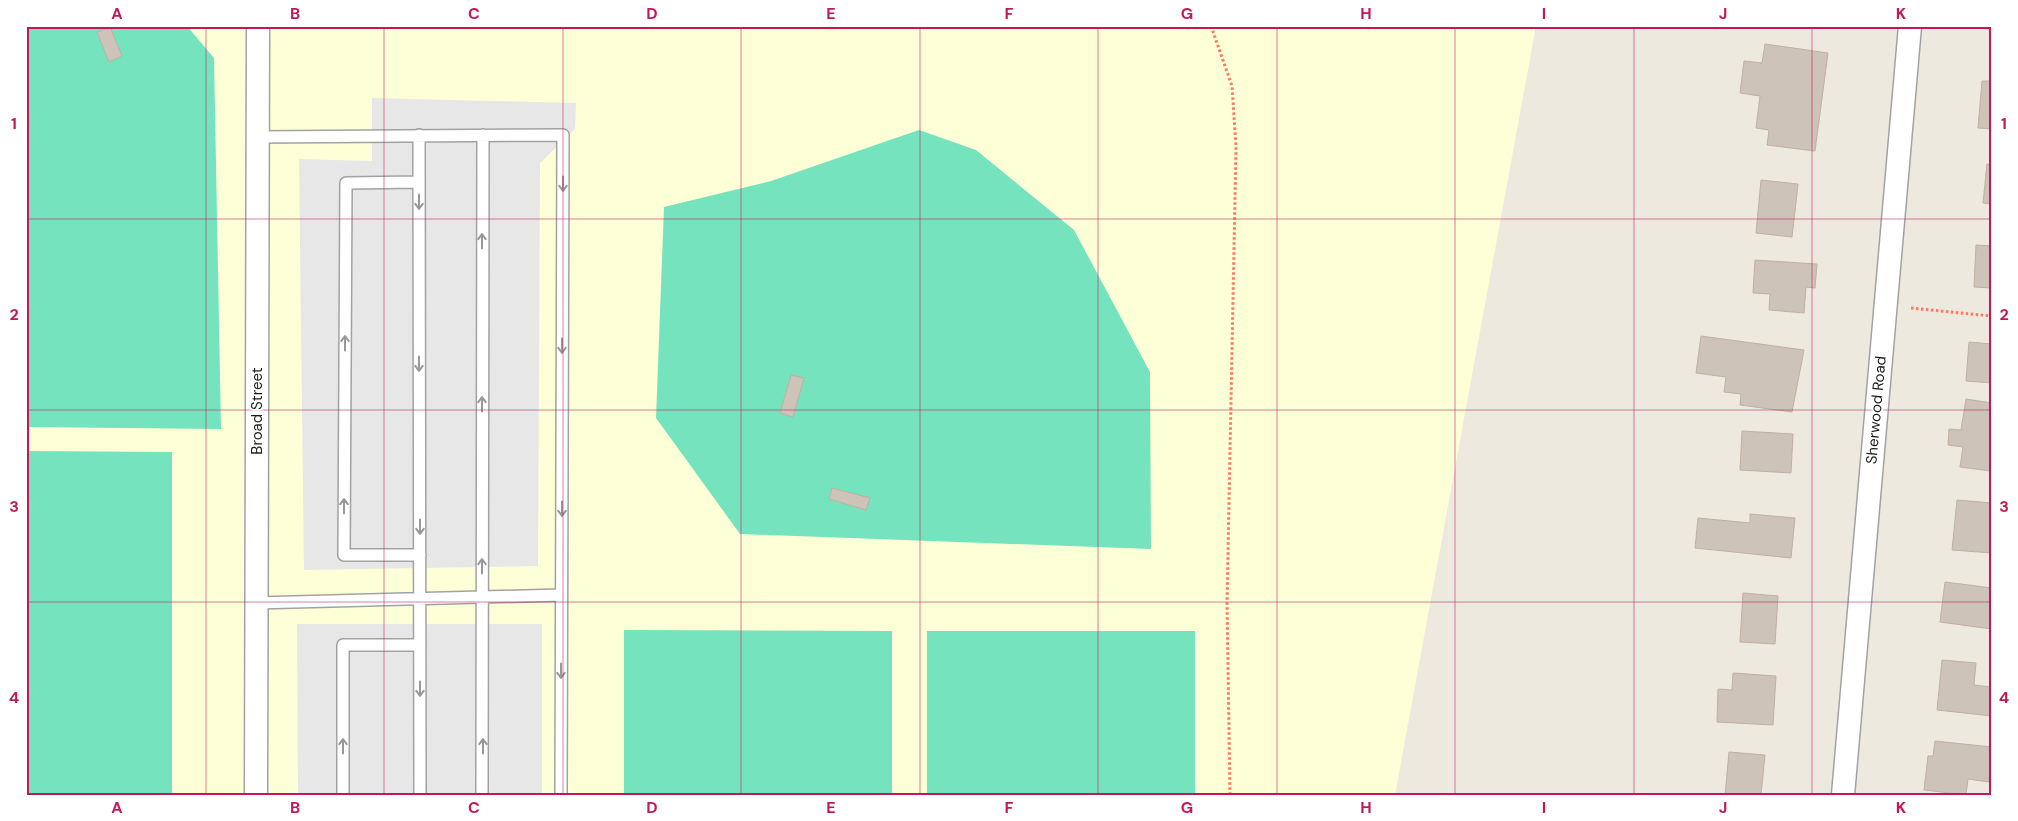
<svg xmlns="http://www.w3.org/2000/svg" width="2018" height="821" viewBox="0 0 2018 821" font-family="'DM Sans',sans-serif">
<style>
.education{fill:#fdffd7}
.pitch{fill:#76e3bf}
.parking{fill:#e7e7e7}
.building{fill:#cdc3b8;stroke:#c0b0a1}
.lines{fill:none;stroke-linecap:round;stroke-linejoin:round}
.service-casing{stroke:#a2a2a2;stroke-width:14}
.minor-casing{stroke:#a2a2a2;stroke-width:25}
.path{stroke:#ff775f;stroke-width:3;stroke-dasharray:2.5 2.5;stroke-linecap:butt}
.service{stroke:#fff;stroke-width:11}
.minor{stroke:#fff;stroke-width:22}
.oneway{stroke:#989898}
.grid{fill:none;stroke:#c2185b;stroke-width:1;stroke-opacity:0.55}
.labels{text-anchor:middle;stroke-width:4;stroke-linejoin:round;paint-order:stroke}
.street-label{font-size:15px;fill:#1b1b1b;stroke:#fff}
.neatline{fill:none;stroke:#c2185b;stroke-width:2}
.grid-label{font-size:16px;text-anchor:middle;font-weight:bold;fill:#c2185b}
</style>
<rect width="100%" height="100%" fill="#eee9df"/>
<path class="education" d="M26,26H1536L1395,795H26Z"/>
<path class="pitch" d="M26,26H187L214,58L221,429L26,427Z
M919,130L976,150L1074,230L1150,372L1151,549L740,534L656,418L664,207L771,181Z
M26,451L172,452V795H26Z
M624,630L892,631V795H624Z
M927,631H1195V795H927Z"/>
<path class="parking" d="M372,98L576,103L575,129L540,163L538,566L304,570L299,159L372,161Z
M297,624H542V795H298Z"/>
<path class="building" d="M110,27L122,56L109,62L97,32Z
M1765,44L1828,53L1815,151L1767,145L1769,130L1756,128L1760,96L1740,93L1744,61L1762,63Z
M1992,65V129L1978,128L1982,81H1990Z
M1987,164L1992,165V204L1983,203Z
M1761,180L1798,184L1792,237L1756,233Z
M1976,245L1992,246V288L1974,287Z
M1755,260L1817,264L1815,288L1806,287L1804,313L1769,310L1770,294L1753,293Z
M1701,336L1804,350L1792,412L1740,405L1741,394L1724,392L1726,377L1696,373Z
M1969,342L1992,344V383L1966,381Z
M791,375L804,378L793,417L780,413Z
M1966,399L1992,403L1991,471L1960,467L1963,447L1948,445L1949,429L1961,430Z
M1742,431L1793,434L1791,473L1740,470Z
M832,488L870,498L866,510L829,499Z
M1957,500L1992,503V553L1952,550Z
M1750,514L1795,518L1791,558L1695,548L1698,518L1750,523Z
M1945,582L1992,588V629L1940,622Z
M1743,593L1778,596L1775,644L1740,642Z
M1942,660L1976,663L1974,685L1992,687V716L1937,710Z
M1733,673L1776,676L1773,725L1717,722L1718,689L1732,690Z
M1935,741L1992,747L1989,782L1968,779L1966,795L1924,790L1928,756H1933Z
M1729,752L1765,755L1761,795H1725Z"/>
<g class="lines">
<defs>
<path id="service" d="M419,135L420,795
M257,137L563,135L561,795
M419,182L346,183L344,555H420
M256,603L561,595
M343,795V645H420
M482,795L483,135"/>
<path id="minor" d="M256,795L258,26
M1843,795L1910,26"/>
</defs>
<use href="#service" class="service-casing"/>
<use href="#minor" class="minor-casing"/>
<path class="path" d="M1211,26L1232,86L1236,147L1227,603L1230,795
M1911,308L1992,316"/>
<use href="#service" class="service"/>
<use href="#minor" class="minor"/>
</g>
<defs><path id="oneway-shaft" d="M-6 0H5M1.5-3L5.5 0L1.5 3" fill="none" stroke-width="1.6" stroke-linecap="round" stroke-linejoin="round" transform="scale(1.25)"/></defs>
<g class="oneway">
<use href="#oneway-shaft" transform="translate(563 184) rotate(90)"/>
<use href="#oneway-shaft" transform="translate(419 202) rotate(90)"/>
<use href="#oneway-shaft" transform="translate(482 241) rotate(-90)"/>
<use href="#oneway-shaft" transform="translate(345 343) rotate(-90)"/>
<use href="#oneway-shaft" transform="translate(562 346) rotate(90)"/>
<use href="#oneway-shaft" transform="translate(419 364) rotate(90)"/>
<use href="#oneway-shaft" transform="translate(482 404) rotate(-90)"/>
<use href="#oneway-shaft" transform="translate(344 506) rotate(-90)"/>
<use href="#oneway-shaft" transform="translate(562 509) rotate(90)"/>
<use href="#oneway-shaft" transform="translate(420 527) rotate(90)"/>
<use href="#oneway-shaft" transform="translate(482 566) rotate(-90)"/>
<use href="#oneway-shaft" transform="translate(561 671) rotate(90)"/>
<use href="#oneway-shaft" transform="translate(420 689) rotate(90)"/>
<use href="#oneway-shaft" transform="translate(343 746) rotate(-90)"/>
<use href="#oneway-shaft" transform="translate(483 746) rotate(-90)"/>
</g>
<path class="grid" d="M206,26V795M384,26V795M563,26V795M741,26V795M920,26V795M1098,26V795M1277,26V795M1455,26V795M1634,26V795M1812,26V795M26,219H1992M26,410H1992M26,602H1992"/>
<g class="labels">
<g class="street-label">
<text transform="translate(1876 410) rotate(-85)" y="5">Sherwood Road</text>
<text transform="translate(257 411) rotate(-90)" y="5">Broad Street</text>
</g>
</g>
<rect width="2018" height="821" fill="none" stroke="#ffffff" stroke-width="55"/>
<rect x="28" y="28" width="1962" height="766" class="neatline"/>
<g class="grid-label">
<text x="117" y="19">A</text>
<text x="295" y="19">B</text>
<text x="474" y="19">C</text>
<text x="652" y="19">D</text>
<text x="831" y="19">E</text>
<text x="1009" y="19">F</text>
<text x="1187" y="19">G</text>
<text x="1366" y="19">H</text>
<text x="1544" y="19">I</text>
<text x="1723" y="19">J</text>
<text x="1901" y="19">K</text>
<text x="14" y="129">1</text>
<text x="2004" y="129">1</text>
<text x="14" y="320">2</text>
<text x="2004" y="320">2</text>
<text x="14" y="512">3</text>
<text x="2004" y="512">3</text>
<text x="14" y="703">4</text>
<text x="2004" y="703">4</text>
<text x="117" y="813">A</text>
<text x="295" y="813">B</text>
<text x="474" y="813">C</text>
<text x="652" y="813">D</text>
<text x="831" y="813">E</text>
<text x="1009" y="813">F</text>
<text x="1187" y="813">G</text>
<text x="1366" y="813">H</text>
<text x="1544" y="813">I</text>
<text x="1723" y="813">J</text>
<text x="1901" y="813">K</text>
</g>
</svg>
